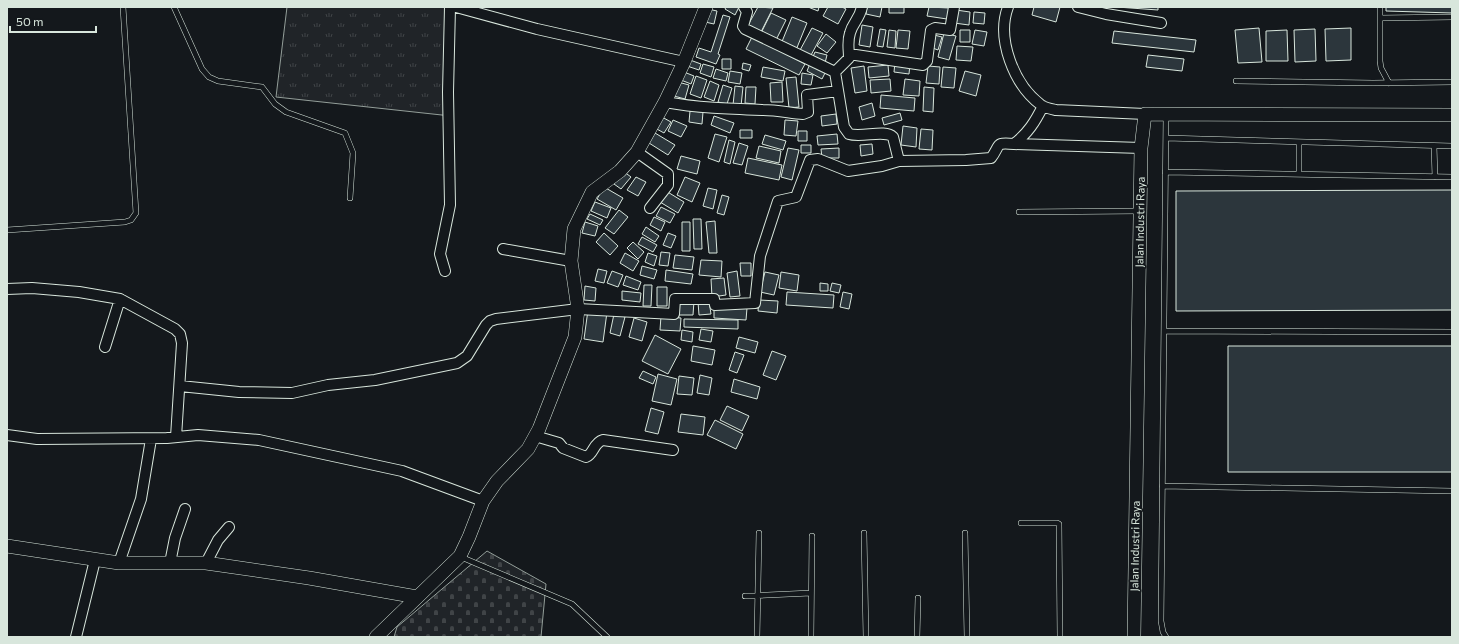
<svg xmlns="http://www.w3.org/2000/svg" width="1459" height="644" viewBox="0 0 1459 644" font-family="Commissioner,sans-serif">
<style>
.grass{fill:url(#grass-tufts);stroke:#939e99}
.cemetery{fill:url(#cemetery-stones);stroke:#939e99}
.building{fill:#2c363c;stroke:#d8e6dc}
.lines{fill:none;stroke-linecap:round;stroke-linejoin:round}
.service-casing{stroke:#d8e6dc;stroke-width:6}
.minor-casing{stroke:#d8e6dc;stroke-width:12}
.tertiary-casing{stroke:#d8e6dc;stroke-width:14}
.service{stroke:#14181c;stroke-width:5}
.minor{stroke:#14181c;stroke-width:10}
.tertiary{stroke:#14181c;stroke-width:13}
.labels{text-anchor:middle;stroke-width:3;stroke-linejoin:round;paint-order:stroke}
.street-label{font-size:11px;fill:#d8e6dc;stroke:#14181c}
</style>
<defs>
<pattern id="grass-tufts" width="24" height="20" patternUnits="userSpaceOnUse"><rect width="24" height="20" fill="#202428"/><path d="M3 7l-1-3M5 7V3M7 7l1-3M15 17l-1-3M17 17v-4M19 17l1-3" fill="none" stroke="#404447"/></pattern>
<pattern id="cemetery-stones" width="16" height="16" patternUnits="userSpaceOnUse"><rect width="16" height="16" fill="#202428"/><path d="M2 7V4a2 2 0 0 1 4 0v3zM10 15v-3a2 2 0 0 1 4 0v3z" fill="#404447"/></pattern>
</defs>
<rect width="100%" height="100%" fill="#14181c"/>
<path class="grass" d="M287,7H447L451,116L276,97Z"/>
<path class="cemetery" d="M487,551L546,584L541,637H394L397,627Z"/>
<path class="building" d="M726,7H739L735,15L725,9Z
M758,7L773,8L760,34L747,27Z
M808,7H819L818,11Z
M828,7H842L846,9L838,24L823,16Z
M867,7H882L880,17L866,14Z
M889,7H904V13H889Z
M929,7L949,8L947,19L927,16Z
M1034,7H1060L1056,22L1032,15Z
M1117,7H1158V10Z
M1386,7H1452V13L1386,11Z
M708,9L717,11L714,24L705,22Z
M956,10L970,12L969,25L954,23Z
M974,12L985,13L984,24L973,23Z
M771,13L786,20L775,42L760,35Z
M723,15L730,17L718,54L720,55L716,64L696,57L699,48L711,52Z
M792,17L807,23L796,50L781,44Z
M862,25L873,27L870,47L859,45Z
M812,28L823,33L810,57L799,52Z
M1259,28L1262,62L1238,63L1235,30Z
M1351,28V60L1326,61L1325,29Z
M880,29L886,30L883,47L877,46Z
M1315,29L1316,61L1295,62L1294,30Z
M889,30L896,31L895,48L887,47Z
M898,30L910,31L908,49L896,48Z
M960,30H970V42H960Z
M975,30L987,32L984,46L972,44Z
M1287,30L1288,61H1266V31Z
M1114,31L1196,40L1194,52L1112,43Z
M944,33L956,36L949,60L938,57Z
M826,34L836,42L827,53L817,46Z
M934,35L942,37L938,50L930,47Z
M752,37L805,64L799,75L746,49Z
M957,46L973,47L971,61L956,60Z
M815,52L827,55L825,63L812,59Z
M1148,55L1184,59L1182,71L1146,67Z
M722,59H731V69H722Z
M690,60L701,64L699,70L687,66Z
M811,61L827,69L822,79L807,71Z
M895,62L910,64L909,74L894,72Z
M743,63L751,65L749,71L742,69Z
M703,64L714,67L711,77L700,73Z
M888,65L889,76L869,78L868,67Z
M864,66L867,91L855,93L851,68Z
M928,66L940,67L939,84L926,83Z
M763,67L785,71L783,81L761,77Z
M943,67L956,68L954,88L941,87Z
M716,69L728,73L726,81L713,78Z
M730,71L742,73L740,84L728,82Z
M965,71L981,75L976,96L959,91Z
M684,72L694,76L691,84L681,80Z
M802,73L813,75L811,85L801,84Z
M696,76L707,80L701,98L690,94Z
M796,77L799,107L789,108L786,78Z
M890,79L891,91L871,93L870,80Z
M905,79L920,81L919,96L903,95Z
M710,81L719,85L714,101L704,97Z
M678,82L689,85L685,99L674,96Z
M782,82L783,102H771L770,83Z
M723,85L732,88L727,104L718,102Z
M735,86L743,87L741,106L733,105Z
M746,87H756L755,104L745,103Z
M924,87L934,88L933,112L923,111Z
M881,95L915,98L914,111L880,108Z
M872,103L875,116L862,120L859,107Z
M690,111L703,112L702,124L689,122Z
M900,113L902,120L884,125L882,118Z
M836,114L837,124L822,126L821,116Z
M714,116L734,123L730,133L711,125Z
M662,117L671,122L664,133L655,128Z
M673,120L687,126L681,137L668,131Z
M785,120L798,121L796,136L784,135Z
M903,126L917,128L916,147L901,145Z
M921,129L933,130L932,150L919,149Z
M740,130H752V138H740Z
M798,131H807V141H798Z
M655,133L675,145L668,155L649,143Z
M715,134L727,137L719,162L708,158Z
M837,134L838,144L818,145L817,136Z
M765,135L786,141L783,150L762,144Z
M729,140L735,142L730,164L724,162Z
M739,143L748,146L742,165L733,163Z
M872,144L873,154L861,156L860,145Z
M801,145H811V153H801Z
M759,146L781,151L779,163L756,158Z
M788,148L799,150L792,180L781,177Z
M839,148V158H822L821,149Z
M681,156L700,161L697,174L677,169Z
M748,158L782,165L779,180L745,173Z
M623,171L631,177L621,189L614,184Z
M636,177L646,182L638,196L627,190Z
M685,177L700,183L692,202L677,195Z
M604,187L623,198L616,210L597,199Z
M708,188L717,190L713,209L703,206Z
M1452,190V310L1176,311V191Z
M666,191L684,202L678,213L660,202Z
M722,195L729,197L724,215L717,213Z
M595,202L611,208L607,218L591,211Z
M661,207L675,214L670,223L656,216Z
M619,210L628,217L614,234L605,228Z
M590,214L603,220L600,225L587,219Z
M654,217L665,222L661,231L650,225Z
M693,219H701L702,249H694Z
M715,221L717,253H709L706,222Z
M585,222L598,226L595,236L582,233Z
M682,222H690V251H682Z
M646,227L659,236L655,242L642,234Z
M604,233L618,246L610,255L596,242Z
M668,233L676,236L671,248L663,245Z
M642,237L657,245L653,252L638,244Z
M633,242L644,252L638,259L627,248Z
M661,252L670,253L668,266L659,265Z
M625,253L639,261L633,271L620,263Z
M648,253L657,256L654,266L645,262Z
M675,255L694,257L692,270L673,268Z
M701,260L722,261L721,277L699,275Z
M740,263H751V276H741Z
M642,266L657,270L654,279L640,275Z
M598,269L607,271L604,283L595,281Z
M666,270L693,274L691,284L665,281Z
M612,271L623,275L618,287L607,283Z
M737,271L740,296L730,297L727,273Z
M765,272L779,275L774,295L760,292Z
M781,272L799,275L797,291L779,288Z
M626,276L641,282L638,290L623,285Z
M724,278L726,295L712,297L711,279Z
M820,283L828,284V291H820Z
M832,283L841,285L839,293L830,291Z
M644,285H652L651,306H643Z
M585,286L596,288L595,301L584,300Z
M657,287H667V306H657Z
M622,291L641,293L640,302L622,300Z
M787,292L834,295L833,308L786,305Z
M843,292L852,294L849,309L840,307Z
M678,300L694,301L693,315H678Z
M759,300L778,301L777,313L758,311Z
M709,301L711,314L699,315L698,302Z
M714,307L747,308L746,320L714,318Z
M588,310L607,312L603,342L584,339Z
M614,314L625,317L620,336L610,333Z
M661,316L681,318L680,331L660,330Z
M634,318L647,322L642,341L629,337Z
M684,319L738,320V329L684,327Z
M701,329L713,331L711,342L699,340Z
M682,330L693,332L692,342L681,340Z
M655,335L681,349L668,374L642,361Z
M739,337L758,342L755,353L736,348Z
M693,346L715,350L712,365L691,361Z
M1228,346H1452V472H1228Z
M772,351L786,356L776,380L763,375Z
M735,352L744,355L737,373L729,370Z
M643,371L656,377L653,384L639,378Z
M658,374L677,379L671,405L652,401Z
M700,375L712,378L709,395L697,393Z
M679,376L694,378L692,395L677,394Z
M734,379L760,387L757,399L731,392Z
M727,406L749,416L742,431L720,420Z
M651,408L664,412L658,434L645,431Z
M681,414L705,417L703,435L678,432Z
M715,420L743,434L736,449L707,435Z"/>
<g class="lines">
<defs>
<path id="service" d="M174,7L202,69L209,77L218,81L262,87L275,104L286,112L345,133L353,153L350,198
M1380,7V61L1381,68L1389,83
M1380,18L1452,17
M1236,81L1373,83L1452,82
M1166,116L1161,621L1163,632L1166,637
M1166,138L1452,146
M1434,146L1435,177
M1165,172L1452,177
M1299,174V143
M1019,212L1139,211
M7,230L125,222L131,220L136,213L123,7
M1164,331L1452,332
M1162,486L1452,491
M1021,523H1057L1059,524L1060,637
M864,533L866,637
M965,533L967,637
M461,557L572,604L607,637
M745,596L811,593
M757,637L759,533
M811,637L812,536
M917,637L918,598"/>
<path id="minor" d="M456,7L537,29L684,62
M744,7L747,12L743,26L745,29L835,72
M862,7C859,20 853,22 850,33C847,42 849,49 849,58L835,72L844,127L849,134C862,138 885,129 893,137L899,161
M1008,7C996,39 1014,85 1041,105C1045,108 1051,109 1056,110L1145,114
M1078,7L1106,14L1161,23
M849,54L923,65L927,61L931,30L935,28L950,30L954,7
M665,102C697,108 731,109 763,110C777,110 790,113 803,114L808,112L807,95L838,91
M1014,144L1141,148
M637,152L668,174V185L650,208
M503,249L571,261
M445,271L440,254L450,205L448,92L450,7
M7,289L32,288L79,292L120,299L175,329L180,334L182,343L176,437
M105,347L120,299
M180,386L239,392L292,393L328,385L375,380L457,363L467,356L486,325L490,321L496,319L578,309L674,314L675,299H714L715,305L755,303L760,256L778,201L796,197L810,160L818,159L848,171L882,166L899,161L966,160L991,158C1001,145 994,142 1014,144C1028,133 1035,122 1043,106
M7,435L37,439L167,438L198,435L259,440L402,471L483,501
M535,436L559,443L563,448L586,457C594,454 593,443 603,440L673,450
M119,563L141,499L151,439
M170,563L175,538L185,509
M206,563L218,540L229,527
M76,637L95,560"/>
<path id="tertiary" d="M7,546L119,563H206L309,578L417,597
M376,637L460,556L469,537L483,501L497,481L528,449L539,429L575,337L578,309L571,261L574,229L592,192L620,171L637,152L665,102L684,62L706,7
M1134,637L1141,148L1145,114L1452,115"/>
</defs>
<use href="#service" class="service-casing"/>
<use href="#minor" class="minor-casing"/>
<use href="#tertiary" class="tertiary-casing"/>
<use href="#service" class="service"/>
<use href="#minor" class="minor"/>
<use href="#tertiary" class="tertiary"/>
</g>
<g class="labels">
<g class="street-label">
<text transform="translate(1140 222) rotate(-89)" y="4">Jalan Industri Raya</text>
<text transform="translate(1135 546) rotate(-89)" y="4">Jalan Industri Raya</text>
</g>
</g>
<rect width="1459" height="644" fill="none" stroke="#d8e6dc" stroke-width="16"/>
<path d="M10 26v6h86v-6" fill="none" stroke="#d8e6dc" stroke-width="2"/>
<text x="16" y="26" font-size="12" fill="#d8e6dc" stroke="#14181c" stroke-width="3" paint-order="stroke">50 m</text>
</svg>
